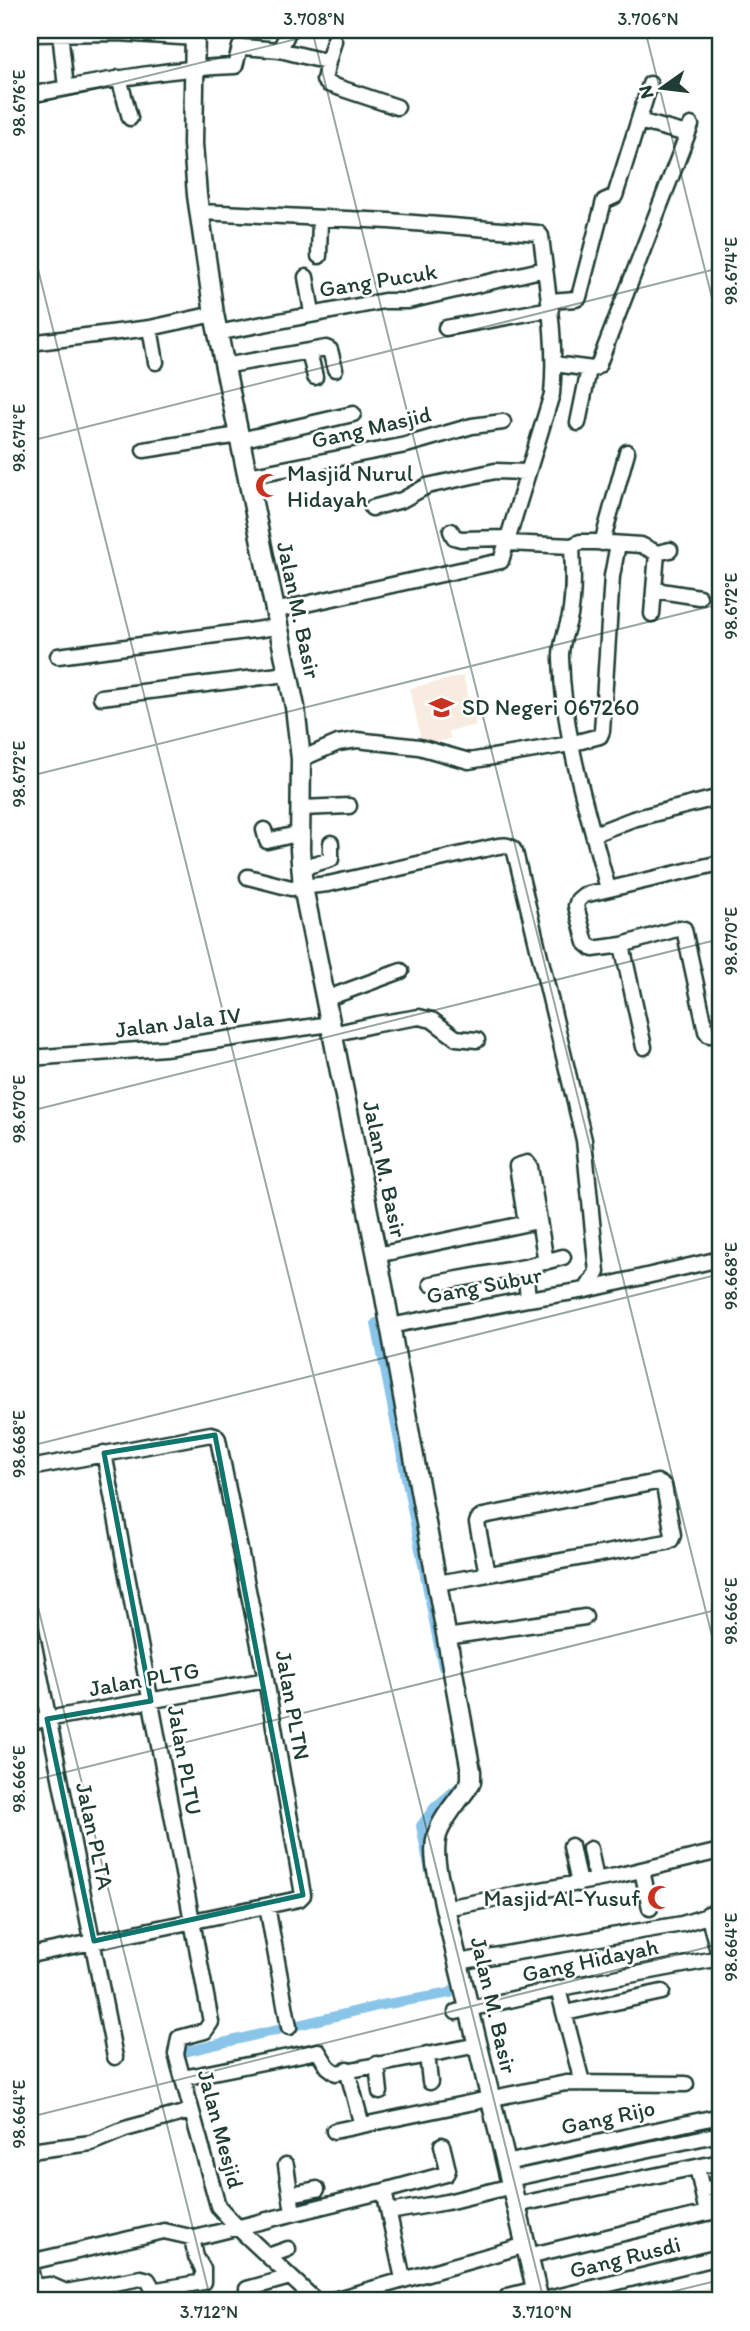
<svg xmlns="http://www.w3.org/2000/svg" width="750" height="2331" viewBox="0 0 750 2331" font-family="Itim,sans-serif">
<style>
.built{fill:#f8ece0}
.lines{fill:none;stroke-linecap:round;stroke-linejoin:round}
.canal{stroke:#89c4e9;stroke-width:10}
.minor-casing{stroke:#1f3d34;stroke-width:19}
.major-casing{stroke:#1f3d34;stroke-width:23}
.minor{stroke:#fff;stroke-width:14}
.major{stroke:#fff;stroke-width:18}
.marked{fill:none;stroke:#0f766e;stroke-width:5;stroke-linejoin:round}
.ticks{fill:none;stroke:#1f3d34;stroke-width:2;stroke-opacity:0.45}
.labels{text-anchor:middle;stroke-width:5;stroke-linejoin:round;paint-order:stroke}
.street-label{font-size:23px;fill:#1f3d34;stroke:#fff}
.poi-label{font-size:23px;fill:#1f3d34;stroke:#fff;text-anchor:start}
.neatline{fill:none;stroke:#1f3d34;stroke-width:2.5}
.ticks-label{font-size:18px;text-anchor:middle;fill:#1f3d34}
</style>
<rect width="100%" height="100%" fill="#fff"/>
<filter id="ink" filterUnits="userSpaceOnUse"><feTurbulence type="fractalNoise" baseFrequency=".0143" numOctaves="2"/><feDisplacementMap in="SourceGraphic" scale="14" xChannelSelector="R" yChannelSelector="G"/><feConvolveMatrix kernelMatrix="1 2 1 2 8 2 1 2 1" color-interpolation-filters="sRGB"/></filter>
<g filter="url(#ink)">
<path class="built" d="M463,676L476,725L449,731L450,739L422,745L410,688Z
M720,2284V2301H651Z"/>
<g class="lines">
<path class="canal" d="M376,1323L443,1667
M430,1871L421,1826L435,1807L460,1786
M176,2054L382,2005L450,1993L458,1986L456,1978"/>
<defs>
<path id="minor" d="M60,32L66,88
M30,34L119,33L195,38
M280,50L289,30
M328,62L334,41
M119,78L130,118
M39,93C104,81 169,68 235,66L240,47H243L280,50L328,62L324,80L328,84L397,107
M639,121L687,134
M200,212L389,221L538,233L541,236C547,289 557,341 552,394L501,561L274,611
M319,256L320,218
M306,277L312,313
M550,301L576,299L579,297L604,201L615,196L650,84
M150,328L156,362
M446,328L551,309
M217,333L384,301H408L545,269
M30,343L150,328L214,314
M309,351L315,377
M554,364L593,369L598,366L691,125
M224,366L326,348L330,350L335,369
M578,423L589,369
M240,440L353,414
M144,450L239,435
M248,476L406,445L472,426L503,422
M372,508L402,500L427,486L495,471L528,472
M451,531L454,537L461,539L507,538
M507,543L572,546L580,542H595L641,545L657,553L670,550
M602,543L627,452
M572,546C573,569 574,594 570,616C567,630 560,644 561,658C563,737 588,813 608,889
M655,590L699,597
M652,614L657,553
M58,656L277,627
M101,697L287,674
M301,759L338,743L357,740L419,747L469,761L570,744L600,736L602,731L612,576L618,544
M302,808L349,806
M264,830L267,841L301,833
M594,834L633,819L720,797
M301,868L331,859V843
M248,877L291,888L328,884L485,849C496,847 509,841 515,852L584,1140L597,1272L586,1290
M622,945L644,1047
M325,999L401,971
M332,1034L377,1024L419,1017L432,1020L456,1038L477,1040
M715,1035H709L706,1031L684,929L680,928L622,945L593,949L586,943L576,906L578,900L584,895L720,863
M30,1058L165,1048L330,1024
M526,1223L517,1166L527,1163L530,1167L546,1262
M377,1255L533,1222
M431,1284L525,1267
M528,1299L525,1267L563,1257
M390,1326L528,1299L586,1290L720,1259
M104,1453L211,2022L205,2031L179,2038L176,2054L218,2206L238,2228L316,2301
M30,1468L211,1434L215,1435L218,1439L266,1680L303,1895L299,1899L30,1955
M437,1583L461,1579L667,1542L671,1540L673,1535L664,1486L657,1482L483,1516L478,1520L477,1523L487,1574
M30,1625L115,2057
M446,1637L585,1617
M30,1722L266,1680
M571,1846L579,1884
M590,1849L596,1880
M642,1870L650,1908
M267,1906L289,2027
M445,1908L616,1876L720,1851
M708,1914L720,1958
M458,1962L682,1924L720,1912
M558,1989L582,2082
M456,2012L566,1987L720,1958
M565,2013L662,1992
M427,2054L430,2082
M377,2064L380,2092
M347,2069L360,2118
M183,2078L318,2051L328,2067L336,2073L478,2045
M334,2131L566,2083L686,2084
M30,2151L91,2143L125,2129L191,2111
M506,2163L720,2116
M286,2165L293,2213
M697,2167L707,2213
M510,2179L720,2134
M702,2190L720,2186
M384,2191L446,2174L448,2170L442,2145
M291,2194L317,2189
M516,2205L720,2162
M389,2212L447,2202L512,2186
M268,2256L288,2249
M528,2256L720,2210
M30,2262L164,2231L195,2238L384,2191L403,2279
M30,2268L37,2301
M34,2287L50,2285L66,2292L141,2278L148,2280L153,2289L157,2290L203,2282V2269L196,2257L192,2238
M247,2289L290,2277
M508,2296L536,2289
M330,2301L526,2245
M540,2301L720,2257"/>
<path id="major" d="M195,30L193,144L197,195L214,314L295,707L301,759L300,850L303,887L383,1286L471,1771V1782L467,1788C457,1802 442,1819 437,1835C431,1857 441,1886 445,1908L539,2301"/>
</defs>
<use href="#minor" class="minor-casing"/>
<use href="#major" class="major-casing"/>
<use href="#minor" class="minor"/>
<use href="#major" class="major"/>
</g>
</g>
<path class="marked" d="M215,1435L303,1895L94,1941L47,1719L151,1701L104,1453Z"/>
<path class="ticks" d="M312,30L720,1668M645,30L720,330M30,105L333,30M30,237L544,2301M30,441L720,268M30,776L720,604M30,1111L720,939M30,1446L720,1274M30,1575L211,2301M30,1781L720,1609M30,2117L720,1944M634,2301L720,2280"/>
<defs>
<symbol id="mosque-bare" viewBox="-9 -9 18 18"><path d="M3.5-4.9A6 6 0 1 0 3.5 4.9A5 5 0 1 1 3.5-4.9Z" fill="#c8321e" stroke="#fff" stroke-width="2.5" paint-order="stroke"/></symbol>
<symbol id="school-bare" viewBox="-9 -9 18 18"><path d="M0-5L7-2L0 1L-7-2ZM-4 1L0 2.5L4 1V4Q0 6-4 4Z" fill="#c8321e" stroke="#fff" stroke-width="2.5" paint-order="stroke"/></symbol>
</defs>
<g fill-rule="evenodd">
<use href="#mosque-bare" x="250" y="468" width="35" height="35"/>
<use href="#school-bare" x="424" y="690" width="35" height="35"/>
<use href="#mosque-bare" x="642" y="1880" width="35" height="35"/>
</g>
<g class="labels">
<g class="street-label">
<text transform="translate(378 280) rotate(-9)" y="8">Gang Pucuk</text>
<text transform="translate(371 427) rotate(-13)" y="8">Gang Masjid</text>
<text transform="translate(299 610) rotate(78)" y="8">Jalan M. Basir</text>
<text transform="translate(178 1022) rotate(-7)" y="8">Jalan Jala IV</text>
<text transform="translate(385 1169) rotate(78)" y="8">Jalan M. Basir</text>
<text transform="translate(484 1285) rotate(-11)" y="8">Gang Subur</text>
<text transform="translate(144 1679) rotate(-10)" y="8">Jalan PLTG</text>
<text transform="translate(293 1705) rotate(80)" y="8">Jalan PLTN</text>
<text transform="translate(185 1760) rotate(80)" y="8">Jalan PLTU</text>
<text transform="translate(95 1836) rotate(78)" y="8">Jalan PLTA</text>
<text transform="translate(590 1960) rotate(-12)" y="8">Gang Hidayah</text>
<text transform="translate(494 2005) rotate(77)" y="8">Jalan M. Basir</text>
<text transform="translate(608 2117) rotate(-12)" y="8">Gang Rijo</text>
<text transform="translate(221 2129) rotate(75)" y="8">Jalan Mesjid</text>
<text transform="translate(625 2257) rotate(-14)" y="8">Gang Rusdi</text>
</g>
<g class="poi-label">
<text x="287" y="481">Masjid Nurul<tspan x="287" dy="26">Hidayah</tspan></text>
<text x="462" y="715">SD Negeri 067260</text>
<text x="640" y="1906" text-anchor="end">Masjid Al-Yusuf</text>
</g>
</g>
<rect width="750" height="2331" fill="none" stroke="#fff" stroke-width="77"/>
<g transform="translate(662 88) rotate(256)" stroke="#ffffff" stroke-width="5" paint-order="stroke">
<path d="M0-5L12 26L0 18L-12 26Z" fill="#1f3d34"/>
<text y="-10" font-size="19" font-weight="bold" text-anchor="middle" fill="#1f3d34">N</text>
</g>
<rect x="38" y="38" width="674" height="2254" class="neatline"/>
<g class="ticks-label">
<text x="314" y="25">3.708°N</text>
<text x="648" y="25">3.706°N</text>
<text transform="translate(19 103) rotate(-90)" y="6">98.676°E</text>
<text transform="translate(731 271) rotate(-90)" y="6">98.674°E</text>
<text transform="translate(19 438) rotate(-90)" y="6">98.674°E</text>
<text transform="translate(731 606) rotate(-90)" y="6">98.672°E</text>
<text transform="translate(19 774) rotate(-90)" y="6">98.672°E</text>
<text transform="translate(731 941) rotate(-90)" y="6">98.670°E</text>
<text transform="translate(19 1109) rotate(-90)" y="6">98.670°E</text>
<text transform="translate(731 1276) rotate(-90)" y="6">98.668°E</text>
<text transform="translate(19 1444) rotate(-90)" y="6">98.668°E</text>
<text transform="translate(731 1611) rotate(-90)" y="6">98.666°E</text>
<text transform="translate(19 1779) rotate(-90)" y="6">98.666°E</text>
<text transform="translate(731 1947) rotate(-90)" y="6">98.664°E</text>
<text transform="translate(19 2114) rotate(-90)" y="6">98.664°E</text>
<text x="209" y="2318">3.712°N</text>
<text x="542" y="2318">3.710°N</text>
</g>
</svg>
